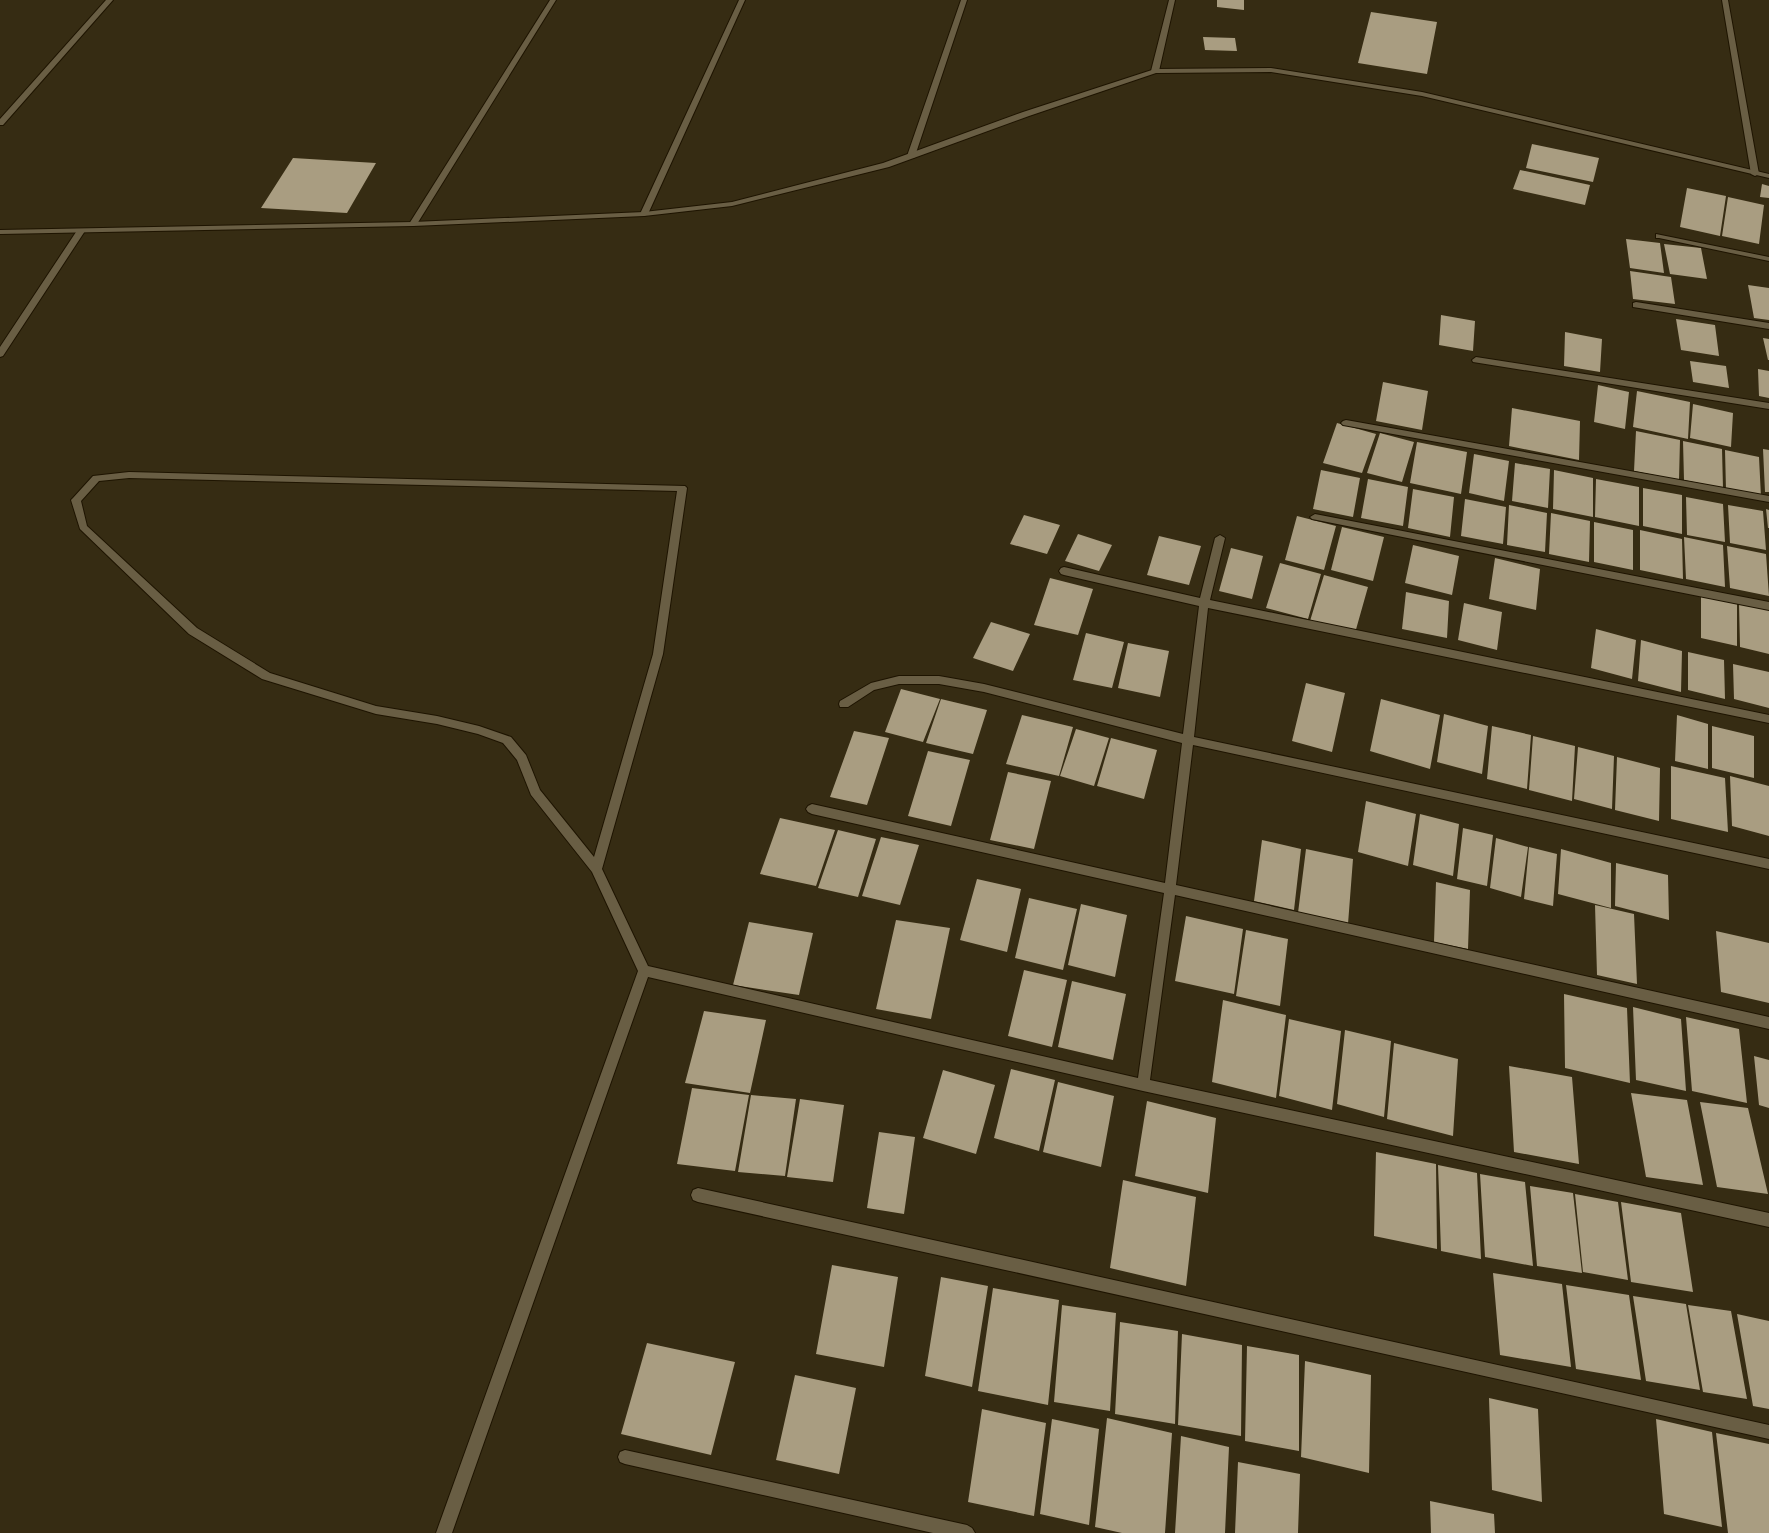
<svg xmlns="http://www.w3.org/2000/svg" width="1769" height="1533" viewBox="0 0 1769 1533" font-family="Jost,sans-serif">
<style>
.building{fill:#a99d81}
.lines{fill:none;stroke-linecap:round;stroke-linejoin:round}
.minor-casing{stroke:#1e1400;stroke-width:2}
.tertiary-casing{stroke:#1e1400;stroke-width:2}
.minor{fill:#695e44;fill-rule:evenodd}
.tertiary{fill:#695e44;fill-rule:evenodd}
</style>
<rect width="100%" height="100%" fill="#362c13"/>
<path class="building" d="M1217,0H1244V10L1217,7Z
M1371,12L1437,22L1427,74L1358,63Z
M1203,37L1235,38L1237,51L1205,50Z
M1532,144L1599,158L1593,182L1526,168Z
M293,158L376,163L347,213L261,208Z
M1520,170L1590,185L1585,205L1513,189Z
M1762,184L1769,186V198L1760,197Z
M1687,188L1726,196L1720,236L1680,227Z
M1728,197L1764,205L1759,244L1722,236Z
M1626,239L1660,243L1664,273L1630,268Z
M1664,244L1701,248L1707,279L1670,274Z
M1630,271L1671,277L1675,304L1633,299Z
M1748,285L1769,288V320L1754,318Z
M1441,315L1475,321L1473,351L1439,345Z
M1676,319L1715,325L1719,356L1681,350Z
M1565,332L1602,339L1600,372L1564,366Z
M1763,338L1769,339V360H1768Z
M1690,361L1726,366L1729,388L1693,382Z
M1758,369L1769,371V398L1759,396Z
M1383,382L1428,391L1422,430L1376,421Z
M1598,385L1629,392L1625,429L1594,422Z
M1637,391L1690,402L1688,439L1633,427Z
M1693,404L1733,413L1731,447L1690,438Z
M1512,408L1580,421L1579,460L1509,446Z
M1337,423L1376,434L1362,473L1323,463Z
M1636,431L1680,440L1679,480L1634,471Z
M1380,433L1414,442L1402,482L1367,473Z
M1683,441L1722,449L1723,488L1684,480Z
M1417,442L1467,452L1461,494L1410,483Z
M1763,449L1769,450V492H1765Z
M1725,450L1759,457L1761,497L1726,490Z
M1474,454L1509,461L1504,501L1469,493Z
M1515,463L1550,469L1548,508L1512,501Z
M1321,470L1360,478L1353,517L1313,509Z
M1554,470L1593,478V517L1553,509Z
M1368,479L1408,487L1403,526L1361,518Z
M1596,479L1639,487V526L1595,517Z
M1643,488L1682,495V534L1643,526Z
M1413,489L1454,497L1450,537L1408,528Z
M1686,497L1723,504L1725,542L1687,535Z
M1465,499L1506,507L1503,544L1461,536Z
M1509,505L1547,513L1545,552L1507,545Z
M1728,505L1763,511L1766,550L1730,543Z
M1766,509L1769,510V528H1768Z
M1551,513L1590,521L1589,562L1549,554Z
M1024,515L1060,525L1047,554L1010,544Z
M1297,516L1336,526L1324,570L1285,560Z
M1594,522L1633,530V570L1594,562Z
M1342,527L1384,537L1373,581L1331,570Z
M1640,530L1682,539L1683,579L1640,570Z
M1078,534L1112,545L1099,571L1065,561Z
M1159,536L1201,546L1189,585L1147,575Z
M1684,537L1723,545L1725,587L1686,579Z
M1413,545L1459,556L1452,595L1405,583Z
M1727,546L1766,554L1769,596L1730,588Z
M1231,548L1263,556L1252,599L1219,591Z
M1495,558L1540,569L1536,610L1489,599Z
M1280,563L1321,574L1308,619L1266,608Z
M1324,575L1368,587L1355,633L1310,621Z
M1050,578L1093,589L1078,635L1034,625Z
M1406,592L1449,601L1447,638L1402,629Z
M1701,595L1737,603V646L1701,638Z
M1464,603L1502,612L1497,650L1458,640Z
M1739,603L1769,610V654L1740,647Z
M991,622L1030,634L1013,671L973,658Z
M1596,629L1636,640L1632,679L1591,668Z
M1086,633L1124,642L1112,688L1073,680Z
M1641,640L1682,651L1681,692L1638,681Z
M1128,643L1169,651L1160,697L1118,688Z
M1688,652L1724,660L1725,699L1688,690Z
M1733,664L1769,672V708L1734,699Z
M1306,683L1345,693L1332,752L1292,741Z
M901,689L940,699L923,742L885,732Z
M941,699L987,710L973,754L926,743Z
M1381,699L1440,715L1430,769L1370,751Z
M1444,714L1488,726L1482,774L1437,762Z
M1022,715L1073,727L1059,776L1006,764Z
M1677,715L1708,724V769L1675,761Z
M1492,726L1531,735L1527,789L1487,779Z
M1712,726L1754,736V778L1712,768Z
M1076,729L1109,738L1094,786L1060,776Z
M854,731L889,738L867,805L830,797Z
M1533,736L1575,746L1572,801L1529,790Z
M1111,738L1157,750L1144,799L1097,786Z
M1578,747L1614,756L1612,809L1574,799Z
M928,751L970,760L951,826L908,816Z
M1617,757L1660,768L1659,821L1615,810Z
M1671,766L1725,778L1728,832L1671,819Z
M1008,772L1051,781L1034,849L990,840Z
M1730,776L1769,786V836L1732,826Z
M1366,801L1416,814L1408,866L1358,852Z
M1420,814L1459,824L1453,876L1413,865Z
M780,818L835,830L816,886L760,874Z
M1463,828L1493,835L1487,886L1457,879Z
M838,830L876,839L858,897L818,888Z
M881,837L919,845L900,905L862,896Z
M1496,838L1528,847L1521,897L1490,888Z
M1262,840L1301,849L1294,910L1254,901Z
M1529,847L1557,854L1553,906L1524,899Z
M1306,849L1353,859L1348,924L1298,913Z
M1561,849L1611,863V908L1558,894Z
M1616,863L1668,875L1669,920L1615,906Z
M977,879L1021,889L1007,952L960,940Z
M1436,882L1470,890L1468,949L1434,942Z
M1029,898L1077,909L1063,970L1015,958Z
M1081,904L1127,915L1115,977L1068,965Z
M1595,905L1634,914L1637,984L1597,975Z
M1186,916L1243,929L1234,994L1175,981Z
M896,920L950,928L931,1019L876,1009Z
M749,922L813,933L799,995L733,985Z
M1246,930L1288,939L1280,1006L1236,996Z
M1716,931L1769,943V1003L1721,992Z
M1024,970L1067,980L1052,1047L1008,1036Z
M1072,981L1126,994L1113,1060L1058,1047Z
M1564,994L1627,1008L1630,1083L1565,1068Z
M1223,1000L1286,1015L1276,1098L1212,1082Z
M1633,1007L1681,1019L1686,1091L1636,1080Z
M704,1011L766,1020L750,1093L685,1083Z
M1686,1017L1739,1029L1747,1103L1692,1091Z
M1289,1019L1341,1031L1332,1110L1279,1096Z
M1345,1030L1391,1041L1384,1117L1337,1104Z
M1394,1043L1458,1059L1453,1136L1387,1119Z
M1754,1056L1769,1060V1108L1759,1105Z
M1509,1066L1572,1077L1579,1164L1514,1152Z
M1011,1069L1055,1080L1039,1151L994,1138Z
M943,1070L995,1085L976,1154L923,1138Z
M1058,1082L1114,1096L1101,1167L1043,1152Z
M692,1088L749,1095L735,1171L677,1164Z
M1631,1093L1687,1100L1703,1185L1646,1177Z
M751,1095L796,1099L785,1176L738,1172Z
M800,1099L844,1105L833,1182L787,1177Z
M1147,1101L1216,1118L1208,1193L1135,1176Z
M1700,1102L1748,1108L1768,1194L1717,1187Z
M879,1132L915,1137L904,1214L867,1208Z
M1376,1152L1436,1164L1437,1249L1374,1236Z
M1438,1165L1477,1173L1481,1259L1441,1251Z
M1480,1174L1525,1182L1533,1266L1485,1257Z
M1123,1180L1196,1197L1186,1286L1110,1268Z
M1530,1186L1573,1193L1582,1273L1537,1266Z
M1575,1194L1618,1202L1628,1280L1583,1272Z
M1621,1202L1681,1213L1693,1292L1631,1282Z
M832,1265L898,1277L884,1367L816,1354Z
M1493,1273L1562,1284L1571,1367L1500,1355Z
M941,1277L988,1286L972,1387L925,1376Z
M1566,1285L1629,1295L1641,1380L1576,1369Z
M993,1288L1059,1300L1048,1405L978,1391Z
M1633,1296L1686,1304L1700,1390L1646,1381Z
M1062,1305L1116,1313L1110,1411L1054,1402Z
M1688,1305L1731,1311L1747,1399L1703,1392Z
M1737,1314L1769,1321V1409L1753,1406Z
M1120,1322L1178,1331L1175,1424L1115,1414Z
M1182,1334L1242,1345L1241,1436L1178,1425Z
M647,1343L735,1362L711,1455L621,1434Z
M1247,1346L1299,1355V1451L1245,1441Z
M1305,1361L1371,1375L1369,1473L1301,1457Z
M795,1375L856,1388L839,1474L776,1460Z
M1489,1398L1538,1409L1542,1502L1492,1490Z
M982,1409L1046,1423L1034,1516L968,1502Z
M1107,1418L1172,1433L1165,1533H1122L1095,1527Z
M1052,1419L1099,1429L1089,1525L1040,1514Z
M1656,1419L1712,1432L1722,1527L1664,1514Z
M1716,1433L1769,1444V1533H1728Z
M1181,1436L1229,1447L1225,1533H1175Z
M1238,1462L1300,1474L1298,1533H1235Z
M1430,1501L1494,1514L1495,1533H1431Z"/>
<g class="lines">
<defs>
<path id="minor" d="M106,0H113L3,125H0V119Z
M550,0H556L417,224L413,226H410L409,224Z
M739,0H745L648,214L644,216H641L640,214Z
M961,0H967L915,156L914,158H908L907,156Z
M1169,0H1175L1159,71L1155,73L1151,71Z
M1722,0H1728L1759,174L1755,176L1751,174Z
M78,229H84L85,231L3,356L0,357V347Z
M1656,234L1769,257V261L1659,238H1656Z
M1636,302L1769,323V329L1633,307V303Z
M1476,357L1769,403V409L1473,362L1472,360Z
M1346,420L1769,496V502L1343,425L1341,423L1343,421Z
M129,472L685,486L687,488L663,654L602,869L648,966L1138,1078L1164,893L812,814L808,812L806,809L808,806L812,804L1165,883L1182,743L984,692L939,684H899L874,690L848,707H840L839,704L840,701L871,683L899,676H939L984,684L1183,734L1199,606L1064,575L1061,574L1059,571L1061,568L1064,567L1200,598L1215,538L1220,535L1225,538L1210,600L1769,715V723L1208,608L1194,737L1769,859V869L1193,745L1176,885L1769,1017V1029L1175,895L1150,1080L1769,1213V1227L1143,1091L648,977L452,1533H436L638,971L592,872L531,795L517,760L503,743L478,734L437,724L376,714L262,679L189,634L80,529L71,500L73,498L93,476ZM129,478L677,491L653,654L594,857L540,790L526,755L511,737L479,726L437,716L376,706L270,673L197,628L87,526L81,501L99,481Z
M1315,514L1769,602V610L1312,519L1310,517Z
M698,1188L1769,1425V1439L698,1202L693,1200L691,1195L693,1190Z
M625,1450L967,1525L972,1528L975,1533H933L625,1464L620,1462L618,1457L620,1452Z"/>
<path id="tertiary" d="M1271,68L1422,92L1769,174V178L1422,96L1271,72L1156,73L1029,116L889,167L732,206L644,216L413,226L0,234V230L413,222L644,212L732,202L883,163L1023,112L1155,69Z"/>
</defs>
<use href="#minor" class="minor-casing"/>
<use href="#tertiary" class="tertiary-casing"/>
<use href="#minor" class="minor"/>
<use href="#tertiary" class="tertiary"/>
</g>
</svg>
